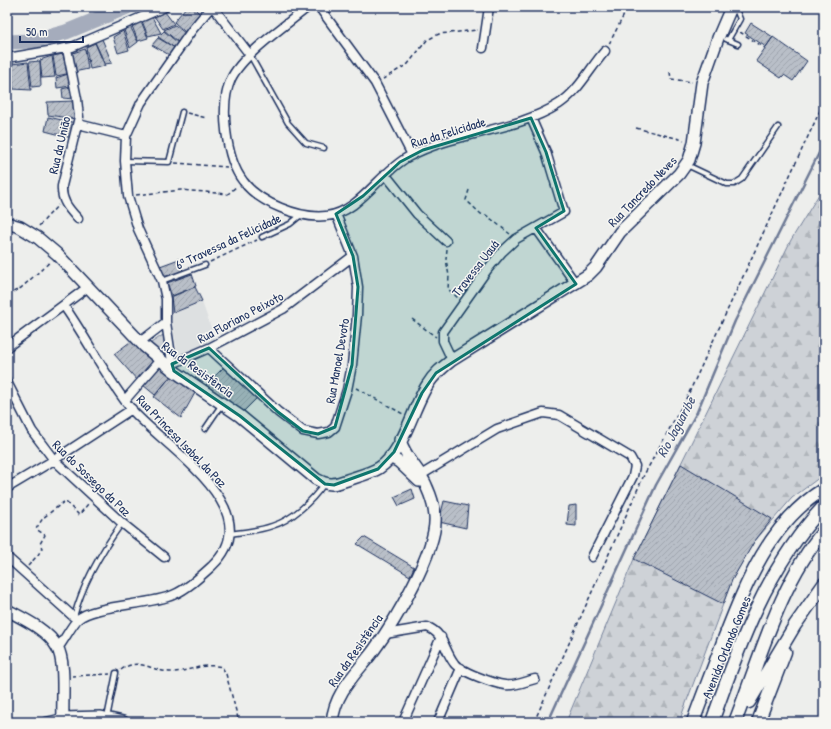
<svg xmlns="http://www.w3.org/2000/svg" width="831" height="729" viewBox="0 0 831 729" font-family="'Patrick Hand',sans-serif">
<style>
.built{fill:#dde0e1}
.forest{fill:url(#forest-firs);stroke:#74809a}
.park{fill:url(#park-tufts);stroke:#74809a}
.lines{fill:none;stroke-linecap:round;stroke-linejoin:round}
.stream{stroke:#6e7a96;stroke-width:2.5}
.river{stroke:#a5acbc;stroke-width:15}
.building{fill:url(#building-hatch);stroke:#1b2f5e}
.lane-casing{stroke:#1b2f5e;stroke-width:7}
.street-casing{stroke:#1b2f5e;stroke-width:11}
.secondary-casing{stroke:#1b2f5e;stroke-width:14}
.primary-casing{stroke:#1b2f5e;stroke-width:15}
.path{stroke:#1b2f5e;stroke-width:1.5;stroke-dasharray:4 3;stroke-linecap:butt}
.lane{stroke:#f6f6f2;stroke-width:4}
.street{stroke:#f6f6f2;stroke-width:8}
.secondary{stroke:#f6f6f2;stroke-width:11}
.primary{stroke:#f6f6f2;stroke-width:12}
.marked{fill:#0f766e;fill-opacity:0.2;stroke:#0f766e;stroke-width:3;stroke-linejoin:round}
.labels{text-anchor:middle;stroke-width:3;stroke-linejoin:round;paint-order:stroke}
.street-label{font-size:13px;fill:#1b2f5e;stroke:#f6f6f2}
.water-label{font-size:14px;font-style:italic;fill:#44547a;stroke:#f6f6f2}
</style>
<defs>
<pattern id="forest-firs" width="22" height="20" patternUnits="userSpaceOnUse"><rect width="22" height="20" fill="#ced2d7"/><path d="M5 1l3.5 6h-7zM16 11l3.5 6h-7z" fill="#b0b5bb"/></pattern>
<pattern id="park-tufts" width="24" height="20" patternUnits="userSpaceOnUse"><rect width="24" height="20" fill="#ced2d7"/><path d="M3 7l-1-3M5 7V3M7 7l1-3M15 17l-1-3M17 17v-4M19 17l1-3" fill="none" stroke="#b0b5bb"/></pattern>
<pattern id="building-hatch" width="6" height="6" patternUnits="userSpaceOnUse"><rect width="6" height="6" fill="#b9bfc8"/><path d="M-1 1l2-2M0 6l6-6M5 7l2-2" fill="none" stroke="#9ea4ae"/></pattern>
</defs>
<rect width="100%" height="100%" fill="#edeeec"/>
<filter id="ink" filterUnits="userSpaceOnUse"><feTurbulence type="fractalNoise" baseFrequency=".025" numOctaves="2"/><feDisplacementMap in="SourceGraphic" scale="8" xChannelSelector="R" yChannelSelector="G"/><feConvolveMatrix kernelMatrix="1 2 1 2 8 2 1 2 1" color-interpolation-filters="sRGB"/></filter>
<g filter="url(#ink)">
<path class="built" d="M202,302L216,342L178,358L171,314Z"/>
<path class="forest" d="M824,186V474L792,498L754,542L732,580L679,722H566L634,559L791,240Z"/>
<path class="park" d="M163,335L169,365L148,345Z"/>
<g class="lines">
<path class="stream" d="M548,722L656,485L697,412L735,321L824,143"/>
<path class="river" d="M7,42L33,41L66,32L127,7"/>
</g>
<path class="building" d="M186,7L195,9L200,14L186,33L174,22Z
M165,12L174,24L163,29L154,16Z
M152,17L161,33L148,36L142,21Z
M141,21L148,38L138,41L132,26Z
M751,23L773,37L766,47L745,33Z
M175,25L186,34L178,42L164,30Z
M130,26L138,42L130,48L124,30Z
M123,31L129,50L118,53L113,37Z
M164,31L178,43L175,48L158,37Z
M773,37L807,61L793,81L784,75L781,78L756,61Z
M158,38L175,48L171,56L152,45Z
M102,39L112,63L105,64L95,42Z
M95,43L105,66L90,69L86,47Z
M85,49L88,69L74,72L70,54Z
M63,54L67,74L56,76L53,56Z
M52,56L55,77L42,78L40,60Z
M40,61L41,86L32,87L29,62Z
M28,62L31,90L13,89L12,64Z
M7,63H11V89H7Z
M68,74L71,86L57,88L56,78Z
M70,87L74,99L63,98L62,89Z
M74,101L76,119L48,115L47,102Z
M48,117L76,123L72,138L45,131Z
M179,259L183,271L164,277L160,266Z
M192,274L196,286L172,296L167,283Z
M195,287L202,301L173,313L171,297Z
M134,339L157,363L138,381L114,354Z
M160,366L171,376L155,395L143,385Z
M225,366L257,398L243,412L203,388Z
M171,376L195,393L181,418L154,397Z
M681,464L772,519L754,542L732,580L723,604L634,559Z
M412,489L415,499L399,506L394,497Z
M444,501L468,506L466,528L439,522Z
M576,505V526L567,525L569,506Z
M364,537L414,567L410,576L357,544Z"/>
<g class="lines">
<defs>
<path id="lane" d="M726,39L738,44
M728,40L740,19L735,7
M250,55L288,123L306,143L324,148
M125,161L169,162L182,112
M687,165L727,184H734L742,179L778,127
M262,237L290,224L301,215
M162,281L205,265
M205,429L222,404
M229,534C243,532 258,531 272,526C292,520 312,501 324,484
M74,617C83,582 101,552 122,523
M108,713L116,673"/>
<path id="street" d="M213,7L250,55
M308,7C286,25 242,55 231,79C219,105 226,159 243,181C259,203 300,219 326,216C359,213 380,172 408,157C455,131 513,133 559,104C579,91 590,68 605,51
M319,7L375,83L412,155
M483,48L489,7
M67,49L77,99L79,117L62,186C61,201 69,209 78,219
M7,58L72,47L165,7
M78,124L126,136
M385,174L417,214L446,241
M536,228L576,284
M166,322V299L162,281L138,229L128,196L125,161L126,136L141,103L192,30L211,7
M140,342L166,322L173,369
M7,347L88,287
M209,348L278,412L303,431L318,434L329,432L335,427L347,390L352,365L357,315L358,287L353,256L336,214
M452,360L443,341V332L487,270L502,252L516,239L564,212L546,152L531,118
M172,364L209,348L283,309L353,256
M7,382L32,431L54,460L122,523L164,557
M126,399L160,360
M416,478L497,429L543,413L559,415L630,457L635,466L633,476L592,557
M7,488L54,460L132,409
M7,557L77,620
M385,634L427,627C444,633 444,650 454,663C459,671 495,684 505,685C513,687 527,681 535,679
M58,648C65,639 70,628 77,620C91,605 151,605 173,595C187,589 200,577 212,566C272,510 164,447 132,410C106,378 88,340 64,306
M46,722L63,718
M403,722L441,637
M438,722L461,668"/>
<path id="secondary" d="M7,223L20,227L38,238L57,254L144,346L174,371L240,416L316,479C330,487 336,484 350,479C359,476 371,473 379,468C404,452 412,408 428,384C434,374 443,367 452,360L588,275L596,267L620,232L679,174L689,160L694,143L702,83L718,38L730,10L734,7
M390,457L399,462L419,481
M7,610C24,619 48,630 57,647C66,661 62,700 63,718L101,717L123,722
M332,722C335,691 357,673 374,650C394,623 438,549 435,516C434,503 427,485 420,474C412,462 404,454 400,440"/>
<path id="primary" d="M749,702L795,625L824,584
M693,722C703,694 714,667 724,639C746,583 770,522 824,489
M712,722C739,645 767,567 824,506
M735,722C759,661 781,580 824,531
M758,722L785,652"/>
</defs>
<use href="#lane" class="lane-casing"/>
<use href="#street" class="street-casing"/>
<use href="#secondary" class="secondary-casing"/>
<use href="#primary" class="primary-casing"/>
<path class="path" d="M740,32L765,48
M609,44L628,7
M670,72L671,79L692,82
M383,79L408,64L427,40L439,34L478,30
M187,113L206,118
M636,128L684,140
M175,163L227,167
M469,190L466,200L481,214L486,215L510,234
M136,195L181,190L228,194L237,186
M39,226L58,205
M447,249L446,259L449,276L448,289L458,298
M210,262L257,240
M7,295L21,288L51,261
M412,319L436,337
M356,388L403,414
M28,566L38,555L42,548L40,544L45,535L36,529L43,518L65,501L79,515L88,504
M121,670C138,657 150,670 169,672C187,673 203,662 222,667L226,674L239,722
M72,676L110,674
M534,722L644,475L688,395L824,102"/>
<use href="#lane" class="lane"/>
<use href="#street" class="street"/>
<use href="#secondary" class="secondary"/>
<use href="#primary" class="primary"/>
</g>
</g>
<path class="marked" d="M531,118L546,152L564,211L536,228L576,284L436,373L422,393L394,452L378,469L334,485L325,484L240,416L174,371L172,364L209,348L278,412L303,431L318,434L335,427L352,365L358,287L353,256L336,214L363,196L400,162L423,150Z"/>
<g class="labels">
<g class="street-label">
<text transform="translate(448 132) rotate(-17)" y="5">Rua da Felicidade</text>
<text transform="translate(59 145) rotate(-77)" y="5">Rua da União</text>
<text transform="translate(642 191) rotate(-46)" y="5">Rua Tancredo Neves</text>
<text transform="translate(228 241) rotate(-25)" y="5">6ª Travessa da Felicidade</text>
<text transform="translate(475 268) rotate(-52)" y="5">Travessa Uauá</text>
<text transform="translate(240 317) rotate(-28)" y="5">Rua Floriano Peixoto</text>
<text transform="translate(337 361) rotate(-80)" y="5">Rua Manoel Devoto</text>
<text transform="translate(198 369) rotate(36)" y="5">Rua da Resistência</text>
<text transform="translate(182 441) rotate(46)" y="5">Rua Princesa Isabel da Paz</text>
<text transform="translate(92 478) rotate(44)" y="5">Rua do Sossego da Paz</text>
<text transform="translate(726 647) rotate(-68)" y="5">Avenida Orlando Gomes</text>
<text transform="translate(355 650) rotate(-55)" y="5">Rua da Resistência</text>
</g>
<g class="water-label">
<text transform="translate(676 427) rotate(-62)" y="5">Rio Jaguaribe</text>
</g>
</g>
<rect width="831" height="729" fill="none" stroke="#f6f6f2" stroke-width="24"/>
<rect x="12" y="12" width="807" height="705" fill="none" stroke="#1b2f5e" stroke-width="1.5" filter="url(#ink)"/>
<path d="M20 36v6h63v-6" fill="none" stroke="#1b2f5e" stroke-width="2"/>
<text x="26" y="36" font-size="12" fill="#1b2f5e" stroke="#f6f6f2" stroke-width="3" paint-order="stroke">50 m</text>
</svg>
